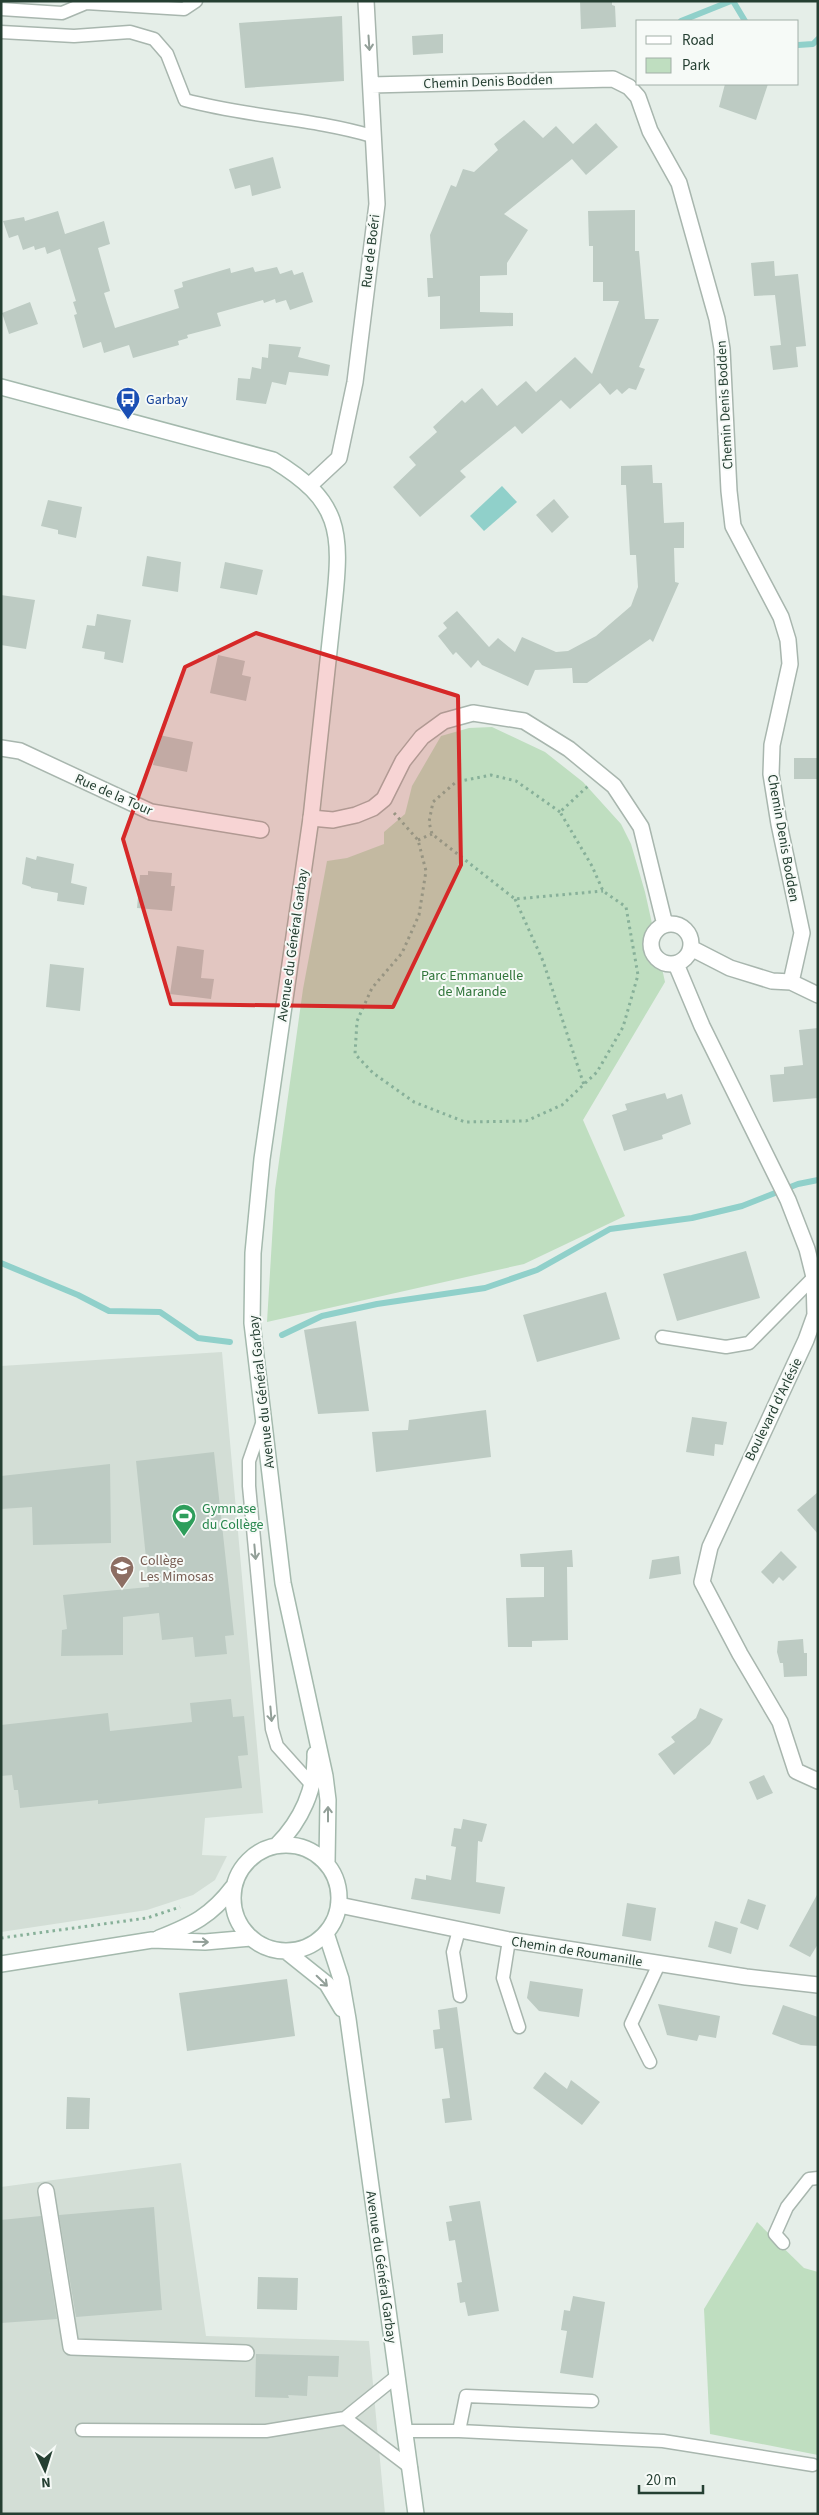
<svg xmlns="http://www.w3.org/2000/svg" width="819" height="2515" viewBox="0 0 819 2515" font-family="'Source Sans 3',sans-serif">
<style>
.built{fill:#d3ded6}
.green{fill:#bfdec0}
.water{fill:#90d0ca}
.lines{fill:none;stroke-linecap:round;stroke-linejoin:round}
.stream{stroke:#90d0ca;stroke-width:6}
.building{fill:#bdcbc3}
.lane-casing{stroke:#a8b6ae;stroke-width:15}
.street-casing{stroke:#a8b6ae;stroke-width:18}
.secondary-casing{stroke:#a4b9ad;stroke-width:18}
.path{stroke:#87b099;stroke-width:3;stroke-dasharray:2.5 4;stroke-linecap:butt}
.lane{stroke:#fff;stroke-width:12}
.street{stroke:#fff;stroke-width:15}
.secondary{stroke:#fff;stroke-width:15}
.oneway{stroke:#929f98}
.marked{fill:#d62828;fill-opacity:0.2;stroke:#d62828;stroke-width:4;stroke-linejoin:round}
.labels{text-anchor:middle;stroke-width:4;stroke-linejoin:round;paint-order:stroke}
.street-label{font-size:14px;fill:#253f32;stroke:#f6faf7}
.transit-label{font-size:14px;fill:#164399;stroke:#f6faf7;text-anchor:start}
.park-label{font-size:14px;fill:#30753a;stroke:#f6faf7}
.leisure-label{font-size:14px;fill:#27864d;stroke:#f6faf7;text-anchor:start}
.education-label{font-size:14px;fill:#785e54;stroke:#f6faf7;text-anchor:start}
</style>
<rect width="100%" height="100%" fill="#e5eee8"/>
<path class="built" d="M222,1352L263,1813L205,1818L202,1855L227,1856L215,1880L193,1895L147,1910L1,1932V1366Z
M181,2163L206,2336L369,2341L385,2514H1V2187Z"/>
<path class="green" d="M492,727L545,752L583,782L621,824L631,844L645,892L665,982L583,1120L625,1216L524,1264L267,1322L275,1190L303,989L327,861L347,858L384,844V832L405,814L412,786L441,736L469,728Z
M757,2222L804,2268L818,2272V2455L710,2434L704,2309Z"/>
<path class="water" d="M502,486L517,502L484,531L470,516Z"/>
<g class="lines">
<path class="stream" d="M733,1L745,21
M681,21L731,1
M798,45L813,44L818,39
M1,1263L78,1295L109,1311L160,1312L198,1338L230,1342
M282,1335L322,1316L377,1304L485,1288L537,1270L610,1229L692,1218L742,1206L798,1184L818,1180"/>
</g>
<path class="building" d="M580,1H612V5L615,6L616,27L581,29Z
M342,16L344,81L245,88L239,23Z
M443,34V53L413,55L412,36Z
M725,84H768L756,120L719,107Z
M524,120L543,138L556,126L573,144L596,123L618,147L586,175L572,159L504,214L528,230L507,263V275L480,276V312L513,313V326L440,329V296L428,297L427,278H433L430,235L451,185L456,187L463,169L474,172L498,150L494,144Z
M273,157L281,188L252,196L250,185L235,189L229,169Z
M635,210V251H639L645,319H659L639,367L645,369L636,390L629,388L622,394L617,389L610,395L600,383L570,409L561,400L522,434L515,426L460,471L466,477L420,517L393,487L416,465L409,457L437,432L433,427L462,400L465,403L482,388L497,406L526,381L536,392L575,357L592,374L619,301H603V282H593V246H589L588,211Z
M58,211L65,234L104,221L110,244L98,248L110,291L104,293L115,328L179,308L174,290L183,287L182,282L230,268L231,273L253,267L255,272L277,267L280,274L292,270L294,275L303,272L313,302L290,310L286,300L276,303L275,299L264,303L263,300L217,313L221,326L187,335L188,338L178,341L179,345L133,358L129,345L104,353L101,342L83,348L74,315L77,314L73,302L76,301L60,249L47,254L45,247L35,250L34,246L23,250L18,235L9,238L3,221L24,217L25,221Z
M774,261L775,276L798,274L806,346L796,347L798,367L773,370L770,346L781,345L775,295L754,296L751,263Z
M30,302L38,324L9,334L2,313Z
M269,344L301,347L298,357L330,365L328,376L289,372L286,385L272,382L266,404L236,400L238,378L250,379L252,367L261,369L262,357L268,358Z
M652,465L653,483H662L664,523L684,522V548H674L675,582L679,583L653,642L650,639L587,683H573L572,668L535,670L528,686L482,665L478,660L471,668L456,652L453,655L438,636L447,628L443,623L457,611L489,647L498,638L515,652L522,637L556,652L568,651L596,636L631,606L638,587L636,555H630L626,485H621V466Z
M554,499L569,517L552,533L536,515Z
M48,500L82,507L76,538L58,534V530L41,526Z
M147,556L181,562L178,592L142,586Z
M225,562L263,570L257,595L220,588Z
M1,595L35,600L26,649L1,645Z
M97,614L131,620L123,663L104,659L105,652L82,648L87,625L95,626Z
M218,655L245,661L242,675L251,677L246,701L210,693Z
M159,735L193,742L187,772L153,765Z
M794,758H818V779H794Z
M37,856L74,864L71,883L87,887L84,905L57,901L58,893L31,888V887L22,884L26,857L36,860Z
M148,871L172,873L171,886H175L172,911L137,908L140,875H148Z
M177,946L204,950L201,978L214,979L211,999L170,994Z
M50,964L84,968L80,1011L46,1007Z
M818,1028V1098L773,1102L770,1075L784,1074V1067L803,1065L799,1030Z
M665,1093L667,1099L682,1094L691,1124L662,1135L663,1139L624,1151L612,1115L627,1110L625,1104Z
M746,1251L760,1298L677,1321L663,1274Z
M606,1292L620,1339L537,1362L523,1315Z
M356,1321L369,1411L318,1414L304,1330Z
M486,1410L491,1457L376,1472L372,1432L408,1430L409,1420Z
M692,1417L727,1422L723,1445L715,1444L714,1456L686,1452Z
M214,1452L234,1635L225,1636L227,1654L195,1657L193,1637L162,1640L159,1613L123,1617V1655L61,1656L62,1630L67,1629L63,1595L149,1587L136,1461Z
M110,1464L111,1543L33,1545L32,1507L1,1509V1476Z
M818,1492V1534L797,1510Z
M572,1550L573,1567H567L568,1640L532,1641V1647H508L506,1598L544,1597V1567H521L520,1554Z
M781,1551L797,1567L783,1581L779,1577L773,1584L761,1572Z
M679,1556L681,1574L649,1579L652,1560Z
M803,1639L804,1653H807V1676L784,1677L783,1663H780L777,1652L778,1641Z
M231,1699L233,1717L244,1716L248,1755L238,1756L242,1788L98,1804V1800L20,1808L18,1790H14L12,1775L1,1776V1725L108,1713L110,1731L192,1722L190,1703Z
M700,1708L723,1719L710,1744L674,1775L658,1754L675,1742L671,1737L696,1718Z
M764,1775L773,1793L757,1800L749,1782Z
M463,1819L487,1824L482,1842L478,1841L476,1882L505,1887L500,1914L411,1899L415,1878L426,1880V1875L451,1880L456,1847L451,1846L454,1828L461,1829Z
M818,1893V1944L810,1957L789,1946Z
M748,1899L766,1905L758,1930L740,1923Z
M627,1903L656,1908L651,1941L622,1936Z
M715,1921L738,1928L731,1954L708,1947Z
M287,1979L295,2036L187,2051L179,1993Z
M530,1981L583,1989L579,2017L539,2011L527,1998Z
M658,2004L720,2016L716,2038L699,2035L697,2041L667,2035Z
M783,2005L818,2017V2046L801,2045L772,2034Z
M457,2007L472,2120L445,2123L442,2099L450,2098L443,2048L435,2049L433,2030L440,2029L438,2010Z
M545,2072L567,2089L571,2080L600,2102L582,2125L533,2088Z
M67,2097L90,2098L89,2129H66Z
M480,2201L499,2311L468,2316L465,2302L460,2303L457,2283L462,2282L455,2240L449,2241L446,2222L452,2221L449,2206Z
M154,2207L162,2310L76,2317L59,2215Z
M41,2216L57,2319L1,2323V2220Z
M258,2277L298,2278L297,2310L257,2309Z
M573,2296L605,2302L593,2378L560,2373L567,2331L561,2330L564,2310L570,2311Z
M256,2354L339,2356L338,2377L308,2376L307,2396L288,2395L289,2398L255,2397Z"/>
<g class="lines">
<defs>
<path id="lane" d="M1,9L62,13L86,3L184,9L196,1
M1,32L74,36L130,32L154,39L167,54L185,100C247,117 311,118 372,136
M662,1337L726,1347L749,1343L814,1277
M263,1421L249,1461V1486L272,1729L277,1746L312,1785
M459,1930L453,1952L460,1996
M509,1940L503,1978L519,2027
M650,2062L631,2024L659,1964
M783,2243L775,2234L787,2207L809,2179L818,2178
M345,2418L411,2468
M82,2430L266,2431L345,2418L397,2376
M406,2431H459L663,2441L813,2465
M459,2431L466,2396L592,2401"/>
<path id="street" d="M371,85L613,79L629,87L638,97L650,131L679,183L717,319L722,349L729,491L733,526L781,617L788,640L790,664L772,745L771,774L779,824L802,933L791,982
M309,486L339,458L355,382L377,204L366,1
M1,748L20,751L151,812L261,830
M311,818L333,820L356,815L373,808L384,799L403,761L422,737L444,721L473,713L524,721L569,749L614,786L641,827L665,925
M651 944a20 20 0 1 1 40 0a20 20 0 1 1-40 0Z
M691,948L730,968L772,981L791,982L818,995
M676,964L702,1026L788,1200L807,1249L814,1277L815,1315L806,1340L710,1547L702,1582L740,1654L780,1722L796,1771L818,1781
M339,1905L509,1940L746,1977L818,1985
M46,2191L71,2347L246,2353"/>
<path id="secondary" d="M1,387L273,460C341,501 342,531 334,605L311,818L262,1159L253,1253L252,1323L283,1583L325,1776L328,1800L327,1863
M233 1898a53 53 0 1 1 106 0a53 53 0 1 1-106 0Z
M277,1845C301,1821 316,1789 315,1754
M326,1933L341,1979L348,2019L416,2514
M159,1938C192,1925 211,1916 233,1887
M287,1952L327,1984L342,2009
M1,1964L152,1940L205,1942L251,1938"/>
</defs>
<use href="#lane" class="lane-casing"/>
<use href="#street" class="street-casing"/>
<use href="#secondary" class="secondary-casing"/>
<path class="path" d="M560,812L516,781L491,775L456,782L433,802L429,822L432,834L515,899L603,891
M394,813L418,840L426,871L419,915L402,953L372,988L357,1021L355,1054L373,1073L414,1102L465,1122L526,1121L562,1105L597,1072L623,1027L638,975L626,907L603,891L592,866L560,812L588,786
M418,840L432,834
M515,899L543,961L584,1085
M1,1938L147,1918L180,1907"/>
<use href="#lane" class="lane"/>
<use href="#street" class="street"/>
<use href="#secondary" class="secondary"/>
</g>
<defs><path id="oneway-shaft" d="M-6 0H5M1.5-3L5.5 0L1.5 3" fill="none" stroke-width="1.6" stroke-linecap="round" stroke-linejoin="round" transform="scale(1.25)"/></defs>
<g class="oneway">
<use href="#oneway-shaft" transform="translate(369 43) rotate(86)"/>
<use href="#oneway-shaft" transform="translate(255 1552) rotate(85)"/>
<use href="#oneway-shaft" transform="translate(271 1714) rotate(85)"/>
<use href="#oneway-shaft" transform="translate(328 1814) rotate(-90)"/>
<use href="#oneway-shaft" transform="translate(201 1942) rotate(1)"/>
<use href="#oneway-shaft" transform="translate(322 1981) rotate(44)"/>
</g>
<path class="marked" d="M256,633L458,696L461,865L393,1007L171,1004L123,839L185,667Z"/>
<defs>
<symbol id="bus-pin" viewBox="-11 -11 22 30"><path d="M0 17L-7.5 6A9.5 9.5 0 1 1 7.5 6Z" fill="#1a4fb4" stroke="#f6faf7"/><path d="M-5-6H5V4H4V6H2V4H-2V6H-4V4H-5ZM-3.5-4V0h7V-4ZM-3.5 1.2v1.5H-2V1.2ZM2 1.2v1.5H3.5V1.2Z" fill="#fff"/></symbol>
<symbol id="stadium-pin" viewBox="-11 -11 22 30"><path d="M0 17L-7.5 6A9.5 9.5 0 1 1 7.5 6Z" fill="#2e9e5b" stroke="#f6faf7"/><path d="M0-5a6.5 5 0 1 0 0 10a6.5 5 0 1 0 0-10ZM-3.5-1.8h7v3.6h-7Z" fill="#fff"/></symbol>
<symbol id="school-pin" viewBox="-11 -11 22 30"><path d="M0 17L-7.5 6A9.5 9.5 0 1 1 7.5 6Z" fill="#8d6e63" stroke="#f6faf7"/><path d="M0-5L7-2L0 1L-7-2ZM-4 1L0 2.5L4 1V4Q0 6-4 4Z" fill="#fff"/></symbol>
</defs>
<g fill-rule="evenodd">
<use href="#bus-pin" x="114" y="385" width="28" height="38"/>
<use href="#stadium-pin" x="170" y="1502" width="28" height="38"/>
<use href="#school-pin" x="108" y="1554" width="28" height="38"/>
</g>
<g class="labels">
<g class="street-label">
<text transform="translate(488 81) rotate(-2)" y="5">Chemin Denis Bodden</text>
<text transform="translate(370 251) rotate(-83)" y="5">Rue de Boéri</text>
<text transform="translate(724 405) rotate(-93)" y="5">Chemin Denis Bodden</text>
<text transform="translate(114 794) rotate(24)" y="5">Rue de la Tour</text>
<text transform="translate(784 838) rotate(80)" y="5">Chemin Denis Bodden</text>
<text transform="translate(292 945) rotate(-82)" y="5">Avenue du Général Garbay</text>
<text transform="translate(261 1392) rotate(-96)" y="5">Avenue du Général Garbay</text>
<text transform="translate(773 1409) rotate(-64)" y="5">Boulevard d'Arlésie</text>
<text transform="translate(577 1951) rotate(9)" y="5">Chemin de Roumanille</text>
<text transform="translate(382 2267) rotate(82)" y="5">Avenue du Général Garbay</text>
</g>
<g class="transit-label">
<text x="146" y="404">Garbay</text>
</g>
<g class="park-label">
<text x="472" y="980">Parc Emmanuelle<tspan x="472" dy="16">de Marande</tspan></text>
</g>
<g class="leisure-label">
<text x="202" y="1513">Gymnase<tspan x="202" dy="16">du Collège</tspan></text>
</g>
<g class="education-label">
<text x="140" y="1565">Collège<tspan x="140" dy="16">Les Mimosas</tspan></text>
</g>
</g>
<rect width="819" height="2515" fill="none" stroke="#253f32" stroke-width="5"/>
<rect x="636" y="20" width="162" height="65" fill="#f6faf7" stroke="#a2afa8"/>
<rect x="646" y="36" width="25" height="8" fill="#ffffff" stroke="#a2afa8"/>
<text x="682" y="45" font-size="15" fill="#253f32">Road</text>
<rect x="646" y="58" width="25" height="15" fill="#bfdec0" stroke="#a2afa8"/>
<text x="682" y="70" font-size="15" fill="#253f32">Park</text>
<g transform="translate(45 2470) rotate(176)" stroke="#f6faf7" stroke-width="4" paint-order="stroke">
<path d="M0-4L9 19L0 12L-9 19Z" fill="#253f32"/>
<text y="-8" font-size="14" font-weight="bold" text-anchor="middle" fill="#253f32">N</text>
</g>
<path d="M639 2485v8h64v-8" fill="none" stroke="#253f32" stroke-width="2.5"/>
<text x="646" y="2485" font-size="15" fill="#253f32" stroke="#f6faf7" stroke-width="4" paint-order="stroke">20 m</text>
</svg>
